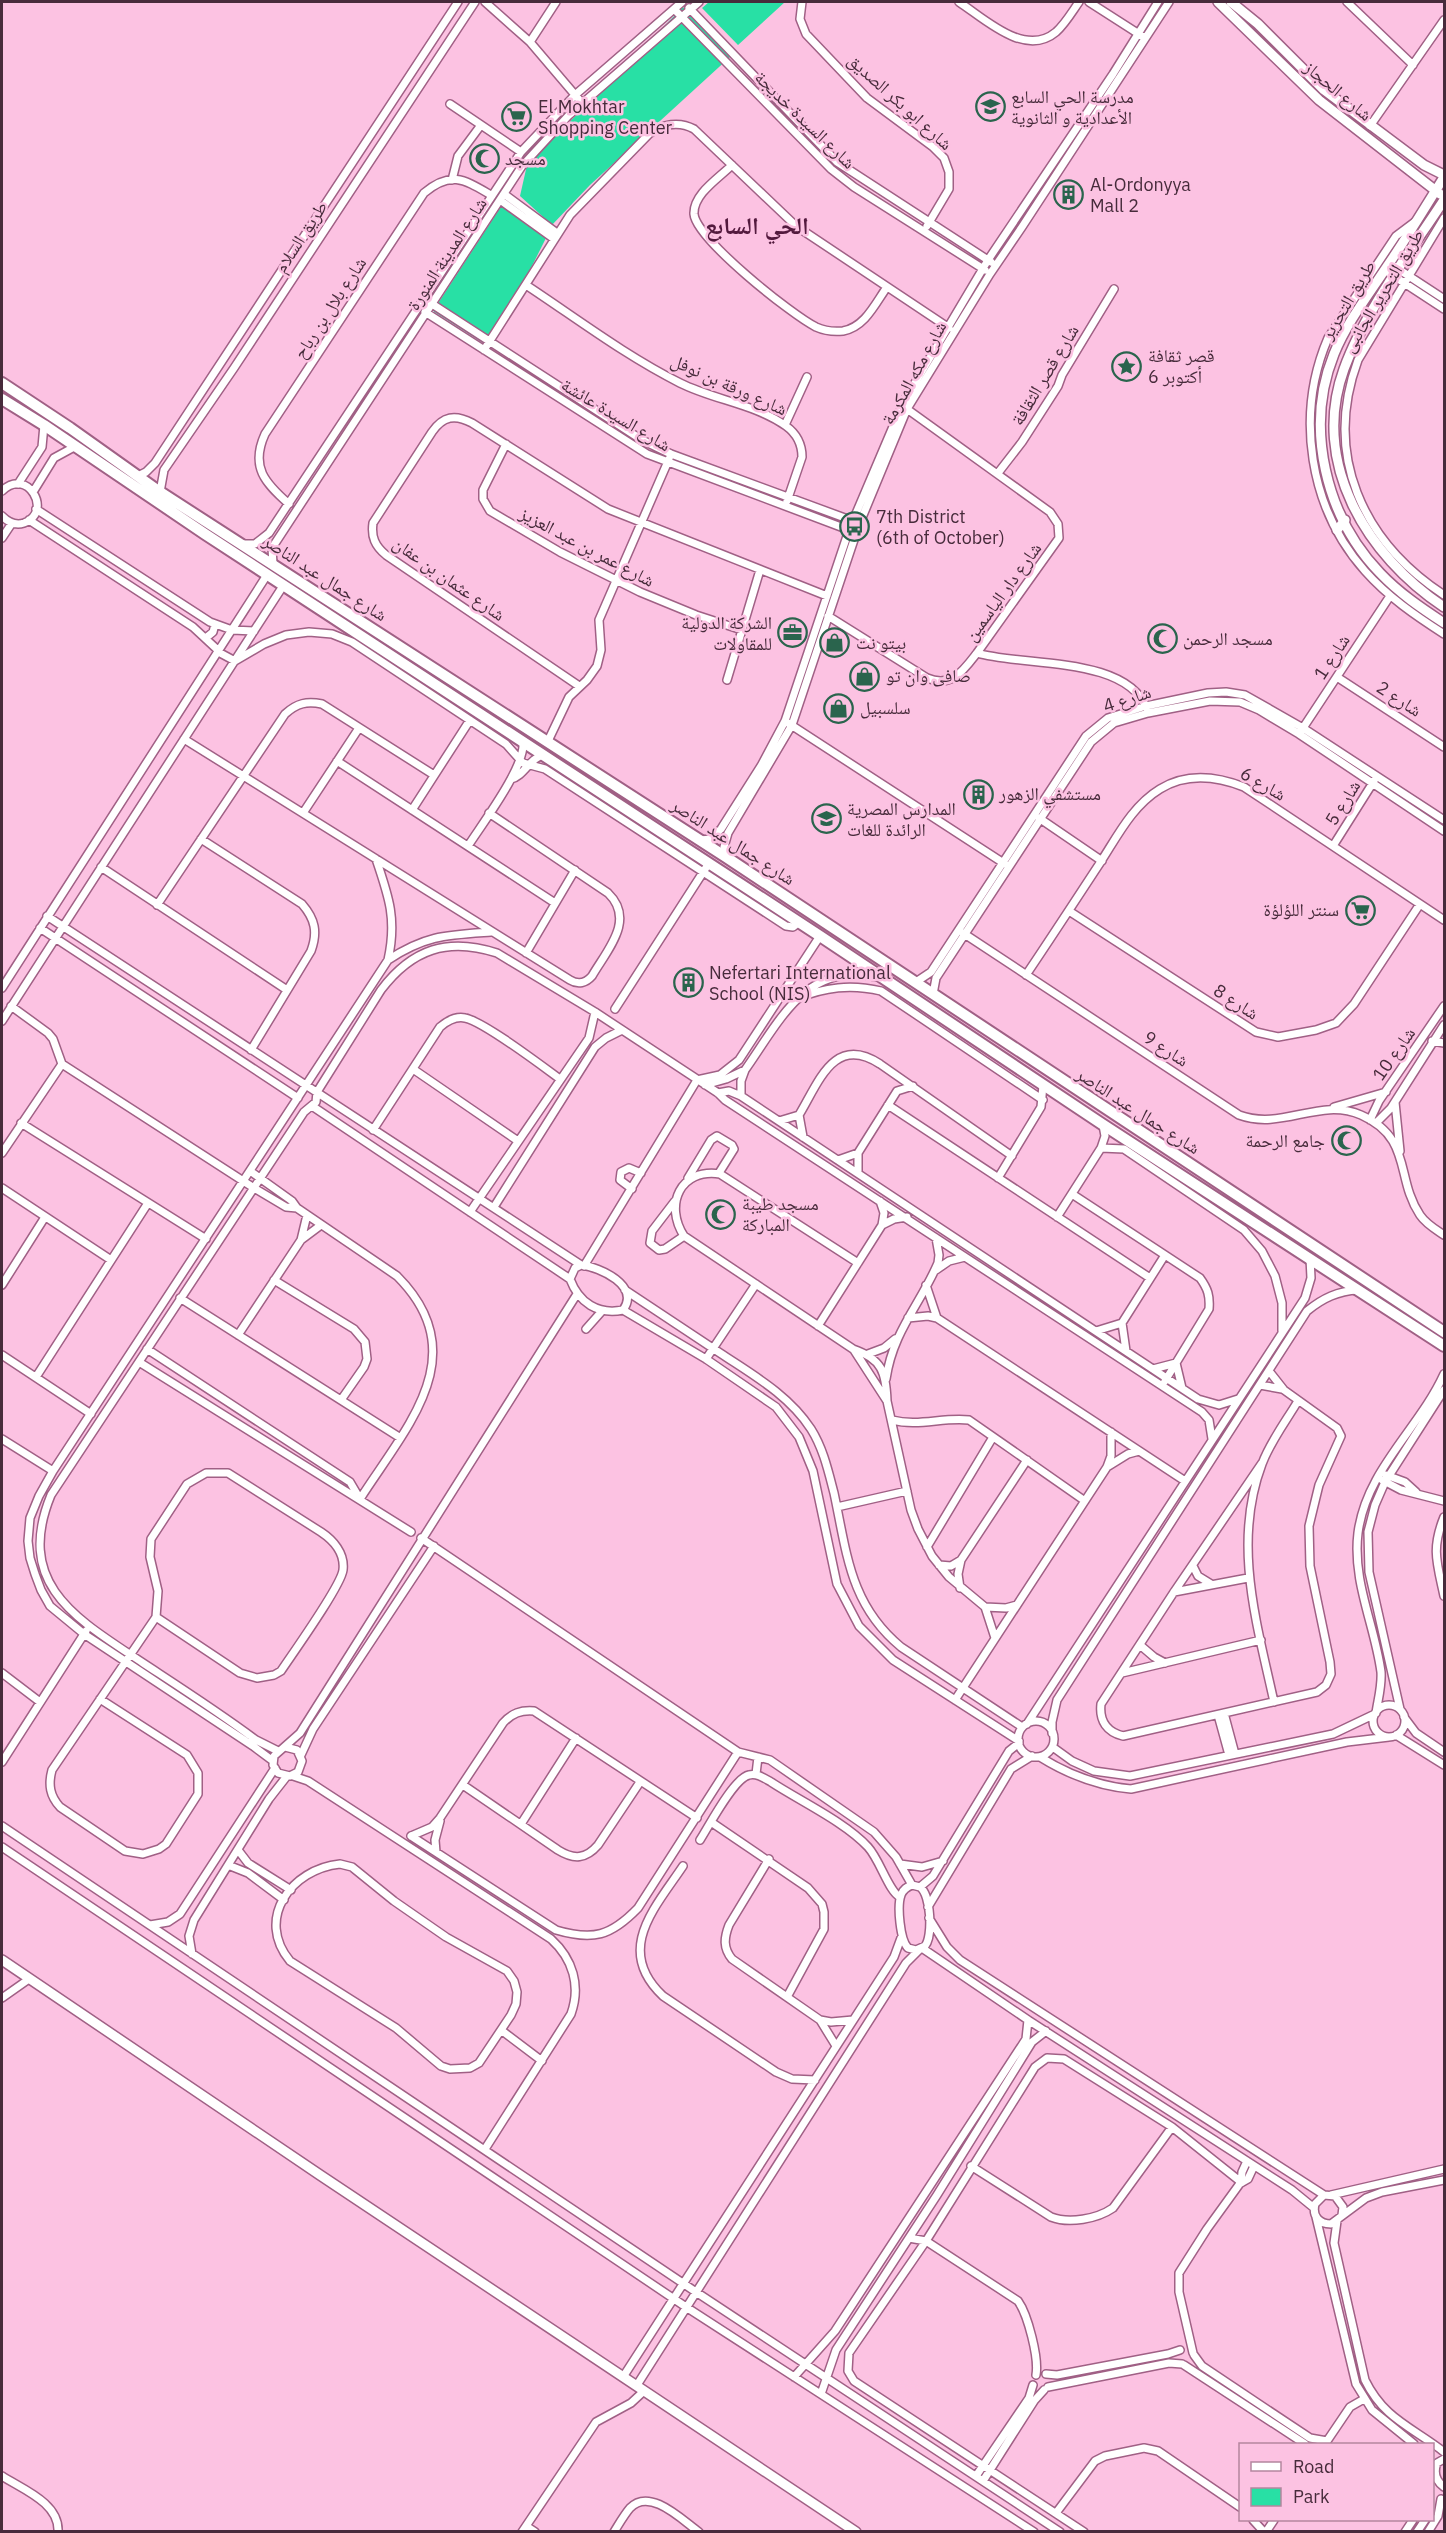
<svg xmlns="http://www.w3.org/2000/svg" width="1446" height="2533" viewBox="0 0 1446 2533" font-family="'IBM Plex Sans','Noto Naskh Arabic',sans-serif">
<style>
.green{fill:#28e0a5}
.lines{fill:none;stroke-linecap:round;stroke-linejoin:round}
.minor-casing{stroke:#a06085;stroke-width:10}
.tertiary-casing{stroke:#a06085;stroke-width:12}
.secondary-casing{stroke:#a06085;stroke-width:14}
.minor{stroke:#fff;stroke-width:7}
.tertiary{stroke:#fff;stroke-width:9}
.secondary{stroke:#fff;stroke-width:10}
.labels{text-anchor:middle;stroke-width:5;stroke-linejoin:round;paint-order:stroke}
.street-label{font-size:18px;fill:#472b3b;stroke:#fcc2e2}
.poi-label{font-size:18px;fill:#472b3b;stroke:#fcc2e2;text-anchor:start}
.district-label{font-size:24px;font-weight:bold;fill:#531a3e;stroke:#fcc2e2}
</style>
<rect width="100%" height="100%" fill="#fcc2e2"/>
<path class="green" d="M709,2H785L738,45L702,8Z
M683,7L730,57L590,185L552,225L520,196L527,165Z
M502,205L546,238L491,348L433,311Z"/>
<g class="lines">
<defs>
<path id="minor" d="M485,2L530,42L582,103
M802,2L800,19L806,34L867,98L933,147L944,158L949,172V189L927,226
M959,2C985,19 1025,58 1056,32C1065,24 1072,12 1079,2
M1089,2L1142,36
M1347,2L1413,65
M689,8L837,162L991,262
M674,9L831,169L854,187L985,270
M530,42L556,2
M450,104L521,152
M1370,126L1444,20
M732,165C719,178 693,194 694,214C696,239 792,315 816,327C825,331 834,332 843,331C865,327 875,304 887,287
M452,180L458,156L481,125
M504,194L557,233
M500,200L554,239
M1444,218L1358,360C1323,455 1362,541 1444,595
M1416,221L1396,236L1328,338C1295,415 1309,508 1365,571C1388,597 1416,616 1444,634
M1389,263L1444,299
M1389,273L1444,309
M526,285C576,318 626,356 680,383C714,400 755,404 786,426C797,434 802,444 802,457L787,501
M429,302L642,440L671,454L853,521
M425,312L647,454L849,530
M484,350L570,215L649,134C663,124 679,121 694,129L796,226L949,328
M785,425L807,377
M506,444L483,490V499L490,511L560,552L640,592L696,615L742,630
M998,473L1022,442L1058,386L1062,375L1114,289
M138,476L146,472L155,463L458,2
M18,484L42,447L44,425
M2,491C27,466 54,512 24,523C15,526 8,522 2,516
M33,492L54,458L76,446
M160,492L164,470L234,368L475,2
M289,504C265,483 250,467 265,434L424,193C451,170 465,180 491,195
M36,509L210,622L232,630L254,631
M29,520L193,627L222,654L235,661L264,644L286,635L309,632L332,634L352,642L506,744L523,763L545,769L786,926L793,927L799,922
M2,538L12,523
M243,544H255L269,533L521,152L575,95L682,2
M273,564L272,548L522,166L569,115L699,2
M828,616L927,678C952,688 963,671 977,653L1059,538L1058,524L1050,512L907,409
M207,637L213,632L215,624
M977,653C1023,667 1126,655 1147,709
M1337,677L1444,747
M727,680L760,570
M579,686L386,555C375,546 371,537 373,523L432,432C443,416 455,414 472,423L608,509L827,596
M788,723L1005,864
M1301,731L1390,596
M184,739L570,980C578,985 586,983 592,976C607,950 636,920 608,893L489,813
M548,741L569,697L587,680L597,666L601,650L599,620L669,459
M337,761L555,903
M511,779C524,776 529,759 543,755
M412,810L470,720
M303,813L359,728
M1039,818L1102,861
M201,839L302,904C315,919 318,932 311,951L251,1050
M701,840L710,839L721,829L761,766L785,721L849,530L903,403L988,260L1113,74L1158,2
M468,846C482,824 526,766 523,742
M1333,846L1374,781
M726,857L724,847L728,833L792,725L859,525L907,409L990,274L1022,227L1169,2
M101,867L287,990
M157,905L285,714C297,703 307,701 322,704L434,775
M1069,911L1256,1032L1278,1037L1316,1030L1336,1023L1354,1004L1420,904
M47,916L581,1265
M40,928L298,1098
M963,933L1239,1115C1283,1131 1319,1097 1361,1115C1413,1138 1395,1178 1420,1215C1426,1224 1435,1229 1444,1235
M526,953L575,870
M388,960C426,935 447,935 491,932
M1026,975C1051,938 1075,901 1100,863C1117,837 1132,806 1160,789C1186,773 1216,776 1244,787L1444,920
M916,982L931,972L1086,736L1108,718L1146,706L1208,693L1226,692L1245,695L1303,728L1444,820
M2,988L267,575
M933,994L936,978L1091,742L1114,723L1148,713L1210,701L1240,702L1259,710L1299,734L1444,831
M796,999C825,987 851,984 881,991L1043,1100
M11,1006L48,1033L53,1039L62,1064L254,1188L286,1207L297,1208
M615,1009L709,863
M2,1021L283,586
M1432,1041L1444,1043
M413,1069L518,1141
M705,1085L726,1079L745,1070
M718,1093L729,1091L741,1096L1198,1399L1219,1405L1238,1399
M741,1096V1081L745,1070C779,1022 806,961 876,977
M1395,1102L1400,1151
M888,1105L1150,1278
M312,1106L570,1279
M1334,1107L1386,1092
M799,1115L803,1137
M1370,1120L1379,1101L1444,1006
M779,1121L799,1115C819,1082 834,1034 880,1064L1012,1156
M21,1123L206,1239
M1376,1123L1391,1108L1444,1025
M373,1130L440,1027C447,1021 455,1016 465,1018C483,1021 542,1066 560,1079
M1101,1148L1124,1149L1244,1230L1262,1251L1275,1276L1282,1303V1331
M2,1153L62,1064
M838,1160L858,1153
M250,1171L292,1201L297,1208L397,1276C476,1355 406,1427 360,1499
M858,1173V1153L897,1091L913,1086
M688,1178L711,1140L717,1136L732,1145L734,1149L719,1173
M998,1178L1041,1107L1043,1085
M2,1188L111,1260
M632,1189L620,1180L621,1172L629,1168L641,1173
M1072,1194L1200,1278C1208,1289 1210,1296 1209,1309L1165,1381
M675,1201L652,1231L650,1243L659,1250L665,1249L684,1236
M494,1207L595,1047L606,1038L622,1030
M470,1212L589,1038L595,1012
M1057,1217L1101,1148L1105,1136L1103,1125
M882,1225L894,1219L907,1217
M301,1240L307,1215
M858,1263L720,1174C680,1168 664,1205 684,1236L853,1349C882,1359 886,1372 887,1401
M581,1265C600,1267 641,1286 623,1310C598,1315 579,1303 570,1279L575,1268Z
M584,1266L697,1080L720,1075L739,1060L820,936
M936,1270L949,1261L965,1257
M274,1280L354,1329L365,1342L367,1359L364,1367L341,1400
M2,1285L45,1217
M926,1285L937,1318
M625,1290C657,1311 688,1332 720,1353C753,1375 789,1395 811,1429C823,1448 828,1470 834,1493C847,1554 850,1605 901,1647L1022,1727
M180,1298L399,1437
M623,1310L706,1359L776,1407L799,1437L813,1471L837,1584L859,1626L893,1660L1019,1741
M908,1318L928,1316L937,1318L1185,1481
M1122,1323L1126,1351
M818,1326L882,1225L884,1213L880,1201
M586,1329L602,1311
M1096,1331L1122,1323L1165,1255
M238,1335L301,1240L321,1225
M147,1349L350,1482L360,1499
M854,1350L887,1401L911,1510L918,1529L932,1556L949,1577L985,1607L995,1638
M868,1354L884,1348L895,1339
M2,1355L91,1414
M706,1359L756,1284
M139,1362L411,1532
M1153,1369L1176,1363L1182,1388
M36,1377L148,1203
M886,1379C893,1331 920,1305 938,1263L939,1255L936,1238
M1260,1385L1282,1389
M892,1420C918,1427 943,1417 969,1420L1085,1501
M2,1439L53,1471
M1262,1463L1174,1592L1101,1704C1099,1721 1107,1732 1123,1736L1317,1692L1326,1685L1331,1674L1330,1662L1310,1566L1309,1526L1319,1485L1341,1436L1337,1428L1284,1390L1269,1371
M1107,1467L1128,1454L1139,1451
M1386,1475L1405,1482L1416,1492
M1382,1480L1401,1490L1444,1501
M837,1507L907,1491
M1444,1517C1431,1549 1437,1563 1444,1596
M421,1538L738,1752L770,1760L874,1832L896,1857L912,1885
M927,1547L993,1437
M939,1565L951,1566L961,1560
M1193,1566L1198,1576L1211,1584
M960,1588L958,1574L961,1560L1027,1460
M1174,1592L1248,1578
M985,1607L1006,1608L1017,1605
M1140,1645L1154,1657L1165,1663
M2,1673L40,1702
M1122,1673L1261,1640
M100,1699L187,1755L198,1773V1794L166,1844L159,1849L143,1854L125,1851L60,1807C50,1796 48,1785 52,1770L156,1617L158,1591L150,1557L151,1539L187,1484L206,1473H228L321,1532C333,1540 345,1553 343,1570C341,1586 293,1653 281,1671L274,1675L257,1678L240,1673L156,1617
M955,1700L1107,1467L1111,1456V1432
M1274,1702C1257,1624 1232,1543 1262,1464C1270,1442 1286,1421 1298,1401
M1373 1721a16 16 0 1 1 32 0a16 16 0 1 1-32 0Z
M1400,1709L1369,1572L1368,1532L1375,1505L1385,1482L1444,1390
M1224,1713L1235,1754
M1376,1713C1378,1699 1382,1686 1381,1672C1375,1626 1352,1581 1358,1533C1366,1470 1419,1429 1444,1374
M1218,1715L1229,1755
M1404,1717L1416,1733L1444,1752
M1018 1739a18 18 0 1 1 36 0a18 18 0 1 1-36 0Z
M1027,1724L1305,1298L1311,1278L1310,1258
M1052,1733V1722L1057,1700L1307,1311C1323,1298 1338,1291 1358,1290
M1396,1735L1444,1765
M285,1747L297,1750L302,1761L298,1772L290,1776L278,1773L273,1765L274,1756L300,1733L577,1294
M1054,1748L1072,1761L1094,1771L1130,1776L1333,1734L1375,1714
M278,1751L256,1740C220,1713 181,1688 143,1663C77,1619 14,1585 51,1495L304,1112L316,1102L317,1092L381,990C412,949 448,937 497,953L595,1012L718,1093L725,1100L1202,1412L1209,1420L1212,1439
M301,1755L313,1729L434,1546
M1040,1757C1069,1775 1097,1786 1131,1789L1347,1742L1389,1737
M273,1761L253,1746L84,1634L50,1606L41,1590L35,1574L30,1558L28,1541L30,1518L39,1496L53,1471L388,960C397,920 389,897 376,859
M2,1762L86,1631
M756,1774L758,1757
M293,1776L308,1781L551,1939C573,1959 581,1986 571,2014L485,2149
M463,1785L558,1850C574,1860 586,1859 598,1845L640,1782
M711,1822L808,1888L822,1904L824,1912V1929L787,1997
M521,1824L576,1738
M2,1826L696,2292L1060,2532
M411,1836L556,1930C593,1941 611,1936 638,1908L738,1752
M411,1836L432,1827L440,1818L503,1723C512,1713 521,1710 534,1711L697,1818
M700,1840C709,1826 734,1778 749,1775C757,1773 764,1778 771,1782C800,1801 845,1822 868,1847C880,1860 889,1892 900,1897
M2,1847L686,2307L1034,2532
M238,1850L248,1863L291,1890
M436,1852L435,1840L440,1821
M769,1859L729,1925C724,1938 723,1948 732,1959L820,2020L836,2046
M340,1864L352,1867L394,1901L446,1937L507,1971L514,1981L517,1992L516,2004L511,2015L479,2063L470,2068L450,2069L441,2066L396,2028L290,1961C255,1919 291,1869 340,1864Z
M900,1864L922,1867L943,1861
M228,1865L248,1873L284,1900
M683,1866C655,1908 614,1950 663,1996L776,2072L792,2079L815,2080
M912,1885L920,1887C931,1895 933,1936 925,1946L916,1950L908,1948C900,1940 897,1906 901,1895C903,1889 907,1887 912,1885Z
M920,1887L933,1876L1009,1751L1019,1743
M928,1907L1011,1769L1032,1756
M929,1918L947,1947L960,1960L1324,2195
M150,1925L168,1922L180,1914L275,1768
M922,1948L1028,2020L1292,2190L1314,2208
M192,1954L189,1936L194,1920L269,1799L287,1776
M2,1998L29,1979
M820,2020L831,2022L853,2020
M501,2030L542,2061
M971,2166L1051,2217C1069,2224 1097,2219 1113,2208L1172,2127
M1241,2183L1242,2172L1247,2161
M1241,2183L1248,2179L1254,2166
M1331,2195L1444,2169
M1342,2215L1343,2207L1335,2196L1324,2195L1315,2204C1312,2216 1319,2224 1331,2224L1366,2198L1382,2192L1444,2180
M1316,2217L1356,2384L1372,2410L1414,2444
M1337,2221L1334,2243L1365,2380C1384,2419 1412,2427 1444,2452
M909,2238L926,2241L1018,2301C1028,2315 1039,2358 1036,2375
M1194,2355L1202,2366L1310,2438L1327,2441
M1184,2365L1305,2444
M1046,2374L1057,2375L1168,2354L1180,2350
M623,2377L894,1957L901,1938
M794,2377L835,2331L1026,2039L1028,2020
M637,2385L906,1963L919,1950
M1048,2387L1169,2363L1182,2364
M821,2394L836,2350L937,2195L1032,2042L1046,2031
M1325,2444L1350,2407L1364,2399
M1444,2459L1437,2463C1433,2473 1436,2481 1444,2487
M2,2476C22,2489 60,2503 58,2532
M976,2476L1029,2398L1033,2385
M983,2481L1034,2401L1044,2390
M1056,2513L1095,2461L1105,2456L1144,2448L1158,2451L1240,2507
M1253,2520L1264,2532
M526,2526L535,2532
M522,2532L596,2422L631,2403L644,2391
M614,2532C619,2524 624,2515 630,2508C650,2487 682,2520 699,2532
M1084,2532L854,2381L848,2371L849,2353L926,2241L1035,2067L1047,2058L1064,2059L1172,2127L1241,2182L1207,2229L1179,2273V2292L1193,2353
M1266,2532L1274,2520
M1405,2532L1413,2520
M1417,2532L1425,2520
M1428,2532L1438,2516L1441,2499"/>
<path id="tertiary" d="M1218,2L1319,100L1440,194
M1231,2L1258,24L1324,90L1424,165L1444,175
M1444,177C1426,206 1408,236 1388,265C1369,294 1347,322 1334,354C1304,428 1326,517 1380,573C1399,593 1421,608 1444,623
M1444,200C1410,252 1365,311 1344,369C1310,463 1367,556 1444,607
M1337,530L1345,520
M2,1960L320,2175L856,2532"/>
<path id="secondary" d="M2,383L70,428L160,492L726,857L1444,1332
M2,399L44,425L205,534L820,936L1102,1124L1444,1346"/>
</defs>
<use href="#minor" class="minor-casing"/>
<use href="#tertiary" class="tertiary-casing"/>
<use href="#secondary" class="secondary-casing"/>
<use href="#minor" class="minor"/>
<use href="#tertiary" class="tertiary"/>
<use href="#secondary" class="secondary"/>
</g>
<defs>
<symbol id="school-ring" viewBox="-11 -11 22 22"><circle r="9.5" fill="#fcc2e2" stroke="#2a644d" stroke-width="1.5"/><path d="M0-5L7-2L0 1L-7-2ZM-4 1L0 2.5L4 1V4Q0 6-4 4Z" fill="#2a644d"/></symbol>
<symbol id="supermarket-ring" viewBox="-11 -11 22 22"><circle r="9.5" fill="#fcc2e2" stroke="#2a644d" stroke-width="1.5"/><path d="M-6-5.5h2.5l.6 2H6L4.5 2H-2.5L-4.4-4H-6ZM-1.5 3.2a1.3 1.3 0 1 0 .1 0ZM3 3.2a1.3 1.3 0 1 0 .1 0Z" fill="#2a644d"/></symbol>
<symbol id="mosque-ring" viewBox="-11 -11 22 22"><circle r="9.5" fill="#fcc2e2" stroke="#2a644d" stroke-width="1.5"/><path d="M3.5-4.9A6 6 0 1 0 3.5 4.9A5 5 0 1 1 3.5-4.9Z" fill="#2a644d"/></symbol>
<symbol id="building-ring" viewBox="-11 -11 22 22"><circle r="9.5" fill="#fcc2e2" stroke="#2a644d" stroke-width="1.5"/><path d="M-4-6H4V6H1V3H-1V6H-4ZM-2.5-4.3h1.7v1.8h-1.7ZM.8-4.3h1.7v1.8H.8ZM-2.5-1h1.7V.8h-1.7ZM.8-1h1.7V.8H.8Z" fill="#2a644d"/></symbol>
<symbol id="sight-ring" viewBox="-11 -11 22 22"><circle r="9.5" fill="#fcc2e2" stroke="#2a644d" stroke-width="1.5"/><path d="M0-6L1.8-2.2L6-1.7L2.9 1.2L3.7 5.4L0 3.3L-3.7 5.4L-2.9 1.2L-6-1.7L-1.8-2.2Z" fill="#2a644d"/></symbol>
<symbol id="bus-ring" viewBox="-11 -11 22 22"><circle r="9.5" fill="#fcc2e2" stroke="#2a644d" stroke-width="1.5"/><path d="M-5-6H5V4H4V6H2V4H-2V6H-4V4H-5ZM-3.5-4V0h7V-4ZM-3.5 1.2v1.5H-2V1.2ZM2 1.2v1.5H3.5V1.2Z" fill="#2a644d"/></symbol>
<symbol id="office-ring" viewBox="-11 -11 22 22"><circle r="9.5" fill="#fcc2e2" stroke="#2a644d" stroke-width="1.5"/><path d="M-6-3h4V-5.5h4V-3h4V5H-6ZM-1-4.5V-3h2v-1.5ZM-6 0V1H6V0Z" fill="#2a644d"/></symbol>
<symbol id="shop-ring" viewBox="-11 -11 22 22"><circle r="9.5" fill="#fcc2e2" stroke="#2a644d" stroke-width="1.5"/><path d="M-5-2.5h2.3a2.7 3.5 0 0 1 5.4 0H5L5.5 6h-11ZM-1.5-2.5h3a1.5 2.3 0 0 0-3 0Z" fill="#2a644d"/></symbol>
</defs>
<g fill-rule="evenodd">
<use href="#school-ring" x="974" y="90" width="33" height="33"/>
<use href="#supermarket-ring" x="500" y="100" width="33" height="33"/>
<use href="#mosque-ring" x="468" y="142" width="33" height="33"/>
<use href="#building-ring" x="1052" y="178" width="33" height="33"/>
<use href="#sight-ring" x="1110" y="350" width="33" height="33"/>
<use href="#bus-ring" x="838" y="510" width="33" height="33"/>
<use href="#office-ring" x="776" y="616" width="33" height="33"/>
<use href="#mosque-ring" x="1146" y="622" width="33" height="33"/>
<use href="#shop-ring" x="818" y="626" width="33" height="33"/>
<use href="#shop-ring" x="848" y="660" width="33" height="33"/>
<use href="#shop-ring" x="822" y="692" width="33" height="33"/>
<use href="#building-ring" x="962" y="778" width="33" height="33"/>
<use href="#school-ring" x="810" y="802" width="33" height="33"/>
<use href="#supermarket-ring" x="1344" y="894" width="33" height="33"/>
<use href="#building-ring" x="672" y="966" width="33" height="33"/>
<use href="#mosque-ring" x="1330" y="1124" width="33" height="33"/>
<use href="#mosque-ring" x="704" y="1198" width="33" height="33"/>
</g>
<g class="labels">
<g class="street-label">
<text transform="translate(1338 91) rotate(40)" y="6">شارع الحجاز</text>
<text transform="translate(900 102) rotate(42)" y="6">شارع ابو بكر الصديق</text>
<text transform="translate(805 120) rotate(44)" y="6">شارع السيدة خديجة</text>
<text transform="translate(301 237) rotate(-57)" y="6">طريق السلام</text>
<text transform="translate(447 254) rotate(-57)" y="6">شارع المدينة المنورة</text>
<text transform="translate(1383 291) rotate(-59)" y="6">طريق التحرير الجانبى</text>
<text transform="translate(1348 300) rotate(-59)" y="6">طريق التحرير</text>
<text transform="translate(330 308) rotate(-57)" y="6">شارع بلال بن رباح</text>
<text transform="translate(914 373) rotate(-61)" y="6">شارع مكه المكرمة</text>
<text transform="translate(1045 375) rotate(-59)" y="6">شارع قصر الثقافة</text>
<text transform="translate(729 385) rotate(24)" y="6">شارع ورقة بن نوفل</text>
<text transform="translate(616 415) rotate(31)" y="6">شارع السيدة عائشة</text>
<text transform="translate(587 547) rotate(28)" y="6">شارع عمر بن عبد العزيز</text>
<text transform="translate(325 578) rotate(33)" y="6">شارع جمال عبد الناصر</text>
<text transform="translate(449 579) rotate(35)" y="6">شارع عثمان بن عفان</text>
<text transform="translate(1003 592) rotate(-54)" y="6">شارع دار الياسمين</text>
<text transform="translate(1332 657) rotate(-57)" y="6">شارع 1</text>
<text transform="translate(1127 699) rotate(-18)" y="6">شارع 4</text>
<text transform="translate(1399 699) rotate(33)" y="6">شارع 2</text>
<text transform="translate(1263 784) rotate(30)" y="6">شارع 6</text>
<text transform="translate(1343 803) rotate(-58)" y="6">شارع 5</text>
<text transform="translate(733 842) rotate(33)" y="6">شارع جمال عبد الناصر</text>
<text transform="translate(1236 1002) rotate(33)" y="6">شارع 8</text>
<text transform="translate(1166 1049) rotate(33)" y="6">شارع 9</text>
<text transform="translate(1394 1054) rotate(-55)" y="6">شارع 10</text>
<text transform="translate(1138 1111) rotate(33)" y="6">شارع جمال عبد الناصر</text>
</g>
<g class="poi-label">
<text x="1011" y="103">مدرسة الحي السابع<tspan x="1011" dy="21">الأعدادية و الثانوية</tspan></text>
<text x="538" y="113">El Mokhtar<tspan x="538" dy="21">Shopping Center</tspan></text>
<text x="505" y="165">مسجد</text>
<text x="1090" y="191">Al-Ordonyya<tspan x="1090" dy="21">Mall 2</tspan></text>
<text x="1148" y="362">قصر ثقافة<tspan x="1148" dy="21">6 أكتوبر</tspan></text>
<text x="876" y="523">7th District<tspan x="876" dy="21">(6th of October)</tspan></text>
<text x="772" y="629" text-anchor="end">الشركة الدولية<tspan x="772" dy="21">للمقاولات</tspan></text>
<text x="1183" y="645">مسجد الرحمن</text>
<text x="856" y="649">بيتو نت</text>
<text x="886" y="682">صافى وان تو</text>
<text x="860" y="714">سلسبيل</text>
<text x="999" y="800">مستشفي الزهور</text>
<text x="847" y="815">المدارس المصرية<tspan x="847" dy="21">الرائدة للغات</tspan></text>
<text x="1339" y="916" text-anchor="end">سنتر اللؤلؤة</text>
<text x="709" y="979">Nefertari International<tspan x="709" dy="21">School (NIS)</tspan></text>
<text x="1325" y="1147" text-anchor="end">جامع الرحمة</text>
<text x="742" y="1210">مسجد طيبة<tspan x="742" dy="21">المباركة</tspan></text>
</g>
<g class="district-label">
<text x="757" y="234">الحي السابع</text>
</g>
</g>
<rect width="1446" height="2533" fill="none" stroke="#472b3b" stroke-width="6"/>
<rect x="1239" y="2443" width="195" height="78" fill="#fcc2e2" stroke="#b4869f" stroke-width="1.5"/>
<rect x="1251" y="2462" width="30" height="9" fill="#ffffff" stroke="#b4869f" stroke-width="1.5"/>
<text x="1293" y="2473" font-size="18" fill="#472b3b">Road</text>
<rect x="1251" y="2488" width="30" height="18" fill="#28e0a5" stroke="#b4869f" stroke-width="1.5"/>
<text x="1293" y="2503" font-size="18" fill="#472b3b">Park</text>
</svg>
